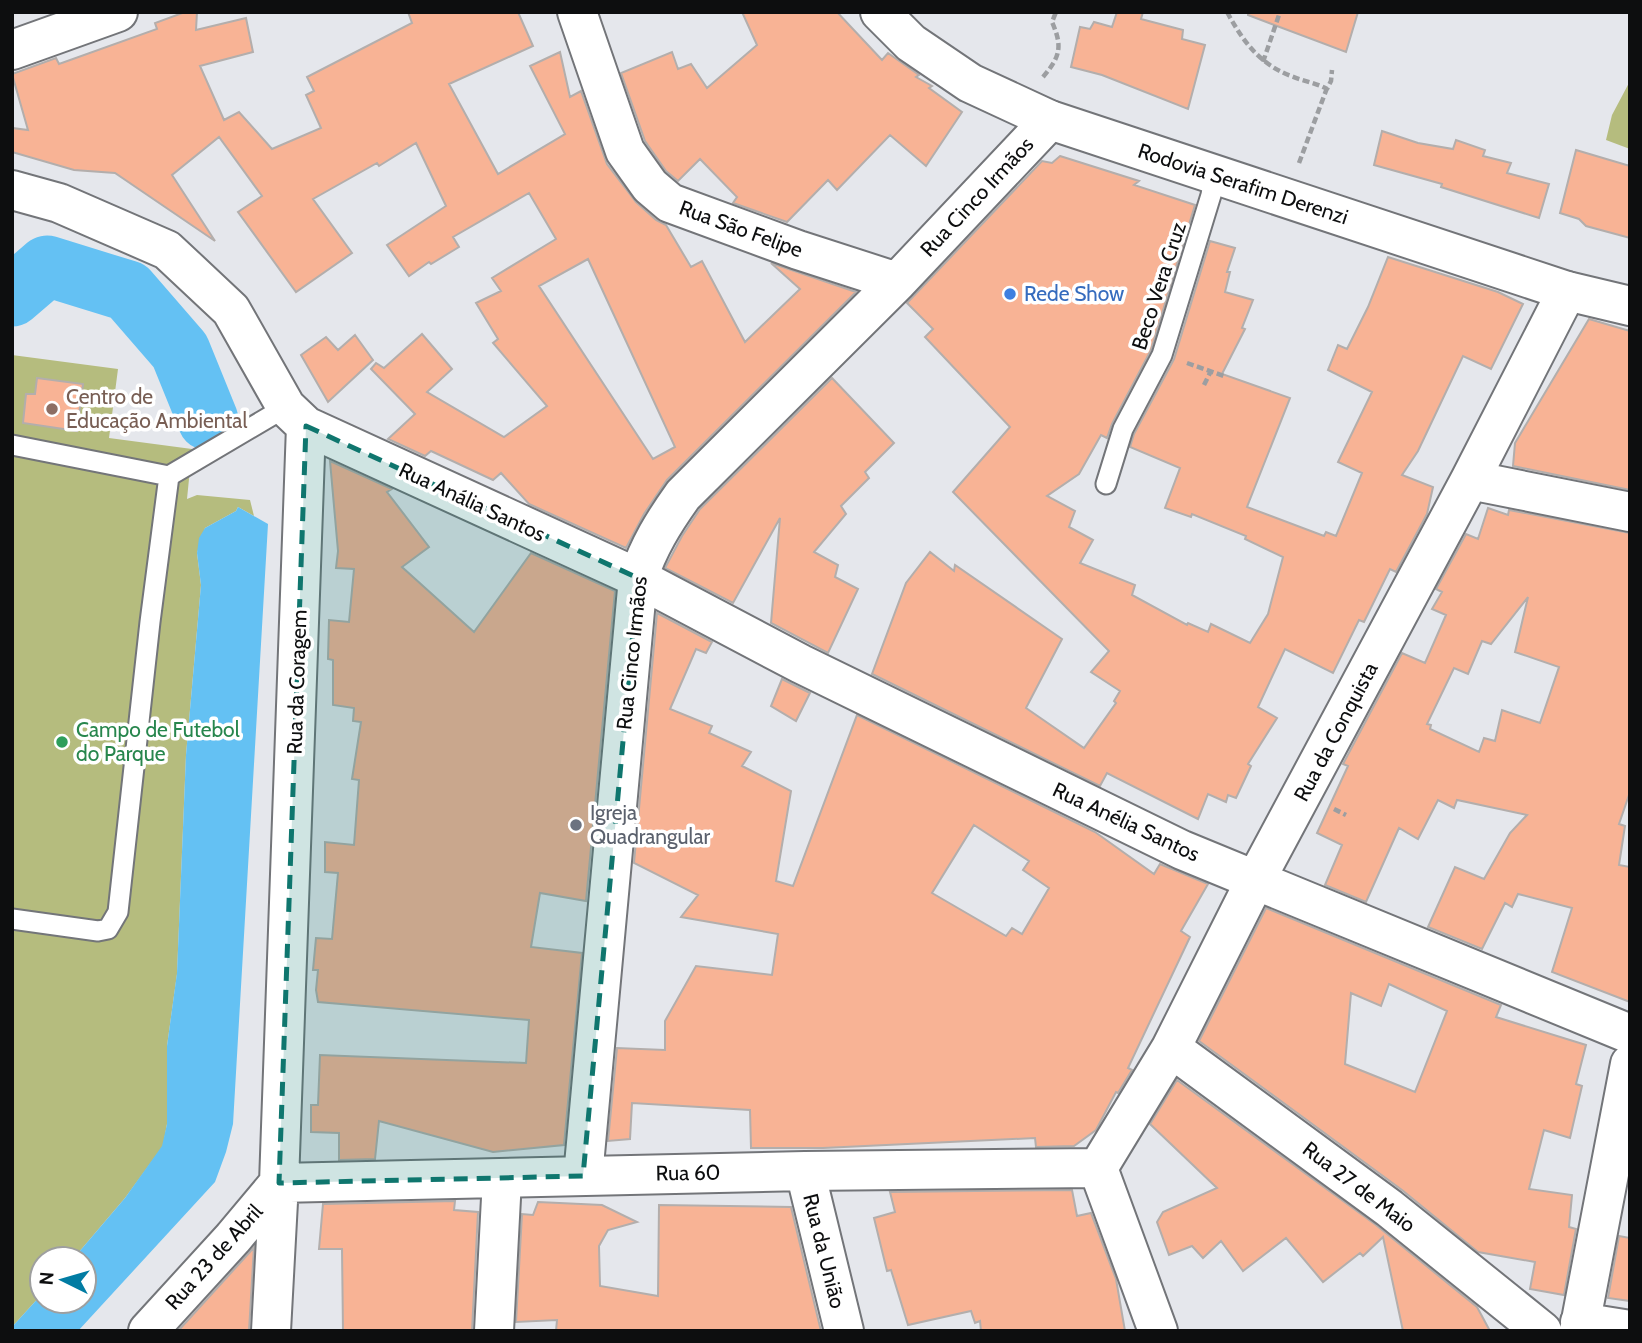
<svg xmlns="http://www.w3.org/2000/svg" width="1642" height="1343" viewBox="0 0 1642 1343" font-family="Cabin,sans-serif">
<style>
.green{fill:#b5bc7e}
.water{fill:#64c1f3}
.lines{fill:none;stroke-linecap:round;stroke-linejoin:round}
.river{stroke:#64c1f3;stroke-width:61}
.building{fill:#f8b395;stroke:#b3aeac;stroke-width:2;fill-rule:evenodd}
.service-casing{stroke:#737579;stroke-width:23}
.minor-casing{stroke:#737579;stroke-width:42}
.secondary-casing{stroke:#737579;stroke-width:42}
.path{stroke:#9c9ea1;stroke-width:4.5;stroke-dasharray:7 3.5;stroke-linecap:butt}
.service{stroke:#fff;stroke-width:19}
.minor{stroke:#fff;stroke-width:38}
.secondary{stroke:#fff;stroke-width:38}
.marked{fill:#0f766e;fill-opacity:0.2;stroke:#0f766e;stroke-width:5;stroke-dasharray:14 9;stroke-linejoin:round}
.shop-dot{fill:#3f7fe0;stroke:#fff;stroke-width:2.5}
.education-dot{fill:#8d6e63;stroke:#fff;stroke-width:2.5}
.leisure-dot{fill:#2e9e5b;stroke:#fff;stroke-width:2.5}
.worship-dot{fill:#6b7280;stroke:#fff;stroke-width:2.5}
.labels{text-anchor:middle;stroke-width:7;stroke-linejoin:round;paint-order:stroke}
.street-label{font-size:21px;fill:#0d0e0f;stroke:#fff}
.shop-label{font-size:21px;fill:#366cbe;stroke:#fff;text-anchor:start}
.education-label{font-size:21px;fill:#785e54;stroke:#fff;text-anchor:start}
.leisure-label{font-size:21px;fill:#27864d;stroke:#fff;text-anchor:start}
.worship-label{font-size:21px;fill:#5b616d;stroke:#fff;text-anchor:start}
</style>
<rect width="100%" height="100%" fill="#e5e7ec"/>
<path class="green" d="M1630,81V149L1606,140L1612,115Z
M12,355L118,369L109,438L192,449L187,499L197,495L250,500L254,516L238,507L236,511L205,528L197,553L201,585L186,755L177,974L167,1046V1124L163,1146L125,1198L73,1259H42V1294L12,1327Z"/>
<path class="water" d="M238,507L268,524L233,1124L226,1152L215,1182L78,1331H12V1327L42,1294V1301H84V1259H73L125,1198L162,1146L167,1124V1046L177,973L186,755L201,585L197,553L199,538L205,528L236,511Z"/>
<g class="lines">
<path class="river" d="M12,296L47,266L128,291L180,351L208,420"/>
</g>
<path class="building" d="M185,12H197L196,30L246,18L253,52L200,66L224,120L239,112L272,149L321,128L306,95L314,91L307,77L412,23L408,12H518L533,46L449,84L498,174L565,134L530,66L560,52L570,97L581,91L607,164L636,202L656,220L666,225L691,267L702,261L745,342L800,289L771,263L856,292L667,480L644,514L626,548L529,504L501,473L493,480L431,451L425,456L388,439L415,414L371,369L376,363L384,368L422,334L452,369L427,392L504,437L547,406L493,343L498,339L476,303L501,291L492,278L556,239L529,193L453,237L459,247L431,264L429,262L409,276L387,245L446,206L416,143L379,166L377,163L313,199L352,253L296,292L238,212L262,196L219,137L172,175L215,241L115,173L74,170L12,152V128L28,130L12,74L56,58L59,64L157,29L155,23ZM588,259L675,447L653,459L539,286Z
M742,12H837L882,60L888,53L919,75L916,77L932,86L929,88L962,112L926,166L890,135L837,190L828,180L787,222L733,203L737,197L700,159L678,181L666,171L645,141L621,73L672,52L678,69L691,64L707,88L757,45Z
M1117,12H1143L1141,19L1183,30L1182,39L1205,45L1188,109L1102,75L1071,67L1080,27L1090,29L1094,22L1112,27Z
M1248,12H1358L1346,52L1248,15Z
M1382,131L1418,143L1453,149L1456,140L1485,150L1483,156L1511,163L1507,173L1549,184L1539,218L1441,187L1442,184L1374,165Z
M1576,150L1630,166V238L1586,226L1579,219L1560,213Z
M1060,156L1139,181L1134,185L1195,205L1151,350L1112,424L1107,438L1101,435L1079,474L1047,496L1075,511L1069,527L1093,540L1080,563L1135,585L1132,595L1187,625L1188,623L1208,632L1211,624L1250,643L1268,614L1283,557L1245,539L1246,536L1192,514L1191,517L1165,508L1180,468L1130,447L1134,434L1174,359L1210,241L1235,248L1227,272H1230L1225,292L1253,300L1242,328L1245,329L1222,374L1290,398L1247,507L1324,536L1326,532L1336,536L1362,473L1338,462L1372,392L1328,370L1338,345L1347,349L1368,307L1388,257L1498,292L1523,304L1491,369L1463,356L1418,451L1402,475L1433,487L1427,514L1396,572L1390,569L1364,622L1359,620L1333,673L1285,649L1258,707L1277,718L1248,764L1251,766L1236,798L1228,795L1226,802L1208,794L1198,819L1107,773L1100,786L872,674L906,583L930,552L954,571L955,565L1062,639L1026,708L1084,748L1116,703L1114,701L1120,691L1091,672L1109,651L953,492L1010,427L925,337L933,329L907,303L1042,161L1052,163Z
M1589,319L1630,331V490L1513,466L1515,443Z
M355,335L373,360L328,402L301,355L326,337L338,350Z
M37,378L83,384L77,431L23,423L26,394H35Z
M832,378L894,443L865,472L869,478L841,506L846,514L814,552L838,565L835,577L858,589L828,653L771,623L780,518L733,603L665,568L682,536L700,509Z
M330,461L392,489L387,492L429,547L402,567L474,632L531,553L615,591L586,901L540,893L531,947L582,953L564,1145L493,1152L379,1121L375,1159L339,1160V1133L311,1132V1105H318L320,1055L526,1063L529,1020L318,1002L316,990L318,970H313L316,938L332,939L338,873L325,872V842L354,845L359,780L352,779L361,722L353,721L354,708L333,705V660L328,659L329,620L349,622L354,569L336,568L338,551Z
M1488,508L1508,515L1509,510L1630,533V792L1619,824L1625,826L1619,865L1630,867V1002L1552,972L1572,908L1518,894L1512,907L1505,903L1482,949L1428,927L1455,867L1484,879L1510,833L1527,815L1457,800L1454,808L1438,800L1418,839L1399,828L1366,902L1325,885L1342,845L1317,833L1348,766L1343,764L1402,653L1425,663L1446,615L1432,609L1442,592L1436,589L1466,534L1478,539ZM1528,597L1515,652L1559,667L1540,723L1502,710L1495,741L1484,738L1479,752L1430,729L1431,725L1427,724L1454,668L1468,674L1482,641L1491,644Z
M657,613L712,642L706,653L696,649L670,709L712,726L709,733L751,752L742,766L791,791L776,881L793,886L857,715L1095,832L1154,874L1160,864L1208,884L1181,931L1190,937L1128,1068L1132,1070L1118,1093L1116,1092L1096,1130L1074,1146L1036,1147L1035,1138L823,1148H751L750,1110L632,1103L630,1139L608,1141L617,1048L665,1050V1021L696,966L772,975L778,934L681,917L698,895L634,863ZM974,825L1029,861L1023,870L1049,888L1022,934L1012,928L1006,936L932,893Z
M782,679L810,693L796,721L771,706Z
M1266,908L1501,1005L1496,1017L1586,1045L1576,1084L1582,1086L1570,1138L1544,1130L1529,1189L1572,1195L1569,1227L1576,1229L1564,1295L1530,1289L1535,1262L1478,1252L1402,1190L1199,1041ZM1389,984L1447,1011L1415,1092L1345,1064L1351,993L1381,1006Z
M1177,1080L1376,1225L1477,1307L1490,1331H1403L1383,1237L1363,1256L1360,1253L1323,1282L1286,1238L1243,1271L1221,1241L1203,1258L1192,1246L1169,1255L1157,1222L1163,1212L1217,1188L1150,1124Z
M1072,1190L1077,1216L1091,1213L1116,1279L1125,1331H981L980,1321L975,1323L971,1311L908,1325L891,1270L887,1271L874,1218L895,1212L890,1192Z
M455,1201L454,1210L478,1212L472,1331H343L342,1249H319L323,1204Z
M538,1202L602,1205L637,1222L608,1230L599,1246L600,1286L658,1296L659,1205L791,1207L821,1331H556L557,1320L516,1322L522,1214L533,1215Z
M1619,1236L1630,1238V1301L1608,1298Z
M254,1247L249,1331H178L249,1253Z"/>
<g class="lines">
<defs>
<path id="service" d="M12,445L169,476L286,407
M1106,484L1123,429L1162,355L1211,195L1214,176
M12,919L98,931L108,929L118,912L150,622L169,476"/>
<path id="minor" d="M577,12L625,151L650,186L670,203L798,250L897,282
M12,50L118,12
M12,190L59,203L167,250L231,310L286,407L306,426L638,578L801,664L1182,850L1630,1034
M1470,480L1630,512
M1171,1048L1389,1208L1542,1331
M1098,1168L1171,1048L1255,881L1470,480L1567,291
M1098,1168L1158,1331
M805,1171L844,1331
M583,1176L638,578C649,546 663,523 683,495L897,282L1050,120
M279,1183L805,1171L1098,1168
M1580,1322L1630,1330
M148,1331L233,1238L279,1183
M271,1331L279,1183L306,426
M494,1331L502,1179
M1579,1331L1630,1064"/>
<path id="secondary" d="M880,12L911,43L970,83L1050,120L1567,291L1630,306"/>
</defs>
<use href="#service" class="service-casing"/>
<use href="#minor" class="minor-casing"/>
<use href="#secondary" class="secondary-casing"/>
<path class="path" d="M1227,12C1243,41 1259,64 1291,76C1303,81 1316,83 1327,89L1331,81L1332,70
M1263,62L1280,12
M1043,77C1060,57 1063,47 1052,22L1056,12
M1299,163L1327,88
M1187,363L1224,376
M1204,385L1211,371
M1334,809L1346,815"/>
<use href="#service" class="service"/>
<use href="#minor" class="minor"/>
<use href="#secondary" class="secondary"/>
</g>
<path class="marked" d="M306,426L638,578L583,1176L279,1183Z"/>
<circle class="shop-dot" cx="1010" cy="294" r="7"/>
<circle class="education-dot" cx="52" cy="409" r="7"/>
<circle class="leisure-dot" cx="62" cy="742" r="7"/>
<circle class="worship-dot" cx="576" cy="825" r="7"/>
<g class="labels">
<g class="street-label">
<text transform="translate(1243 184) rotate(18)" y="7">Rodovia Serafim Derenzi</text>
<text transform="translate(977 197) rotate(-47)" y="7">Rua Cinco Irmãos</text>
<text transform="translate(741 229) rotate(20)" y="7">Rua São Felipe</text>
<text transform="translate(1159 286) rotate(-72)" y="7">Beco Vera Cruz</text>
<text transform="translate(472 502) rotate(25)" y="7">Rua Anália Santos</text>
<text transform="translate(632 653) rotate(-84)" y="7">Rua Cinco Irmãos</text>
<text transform="translate(297 682) rotate(-88)" y="7">Rua da Coragem</text>
<text transform="translate(1336 732) rotate(-62)" y="7">Rua da Conquista</text>
<text transform="translate(1126 822) rotate(25)" y="7">Rua Anélia Santos</text>
<text transform="translate(688 1173) rotate(-1)" y="7">Rua 60</text>
<text transform="translate(1359 1187) rotate(37)" y="7">Rua 27 de Maio</text>
<text transform="translate(824 1251) rotate(76)" y="7">Rua da União</text>
<text transform="translate(214 1257) rotate(-48)" y="7">Rua 23 de Abril</text>
</g>
<g class="shop-label">
<text x="1024" y="301">Rede Show</text>
</g>
<g class="education-label">
<text x="66" y="404">Centro de<tspan x="66" dy="24">Educação Ambiental</tspan></text>
</g>
<g class="leisure-label">
<text x="76" y="737">Campo de Futebol<tspan x="76" dy="24">do Parque</tspan></text>
</g>
<g class="worship-label">
<text x="590" y="820">Igreja<tspan x="590" dy="24">Quadrangular</tspan></text>
</g>
</g>
<rect width="1642" height="1343" fill="none" stroke="#0d0e0f" stroke-width="28"/>
<g transform="translate(63 1280) rotate(275)"><circle r="33" fill="#ffffff" stroke="#9e9f9f" stroke-width="2"/>
<path d="M0-5L12 26L0 18L-12 26Z" fill="#017ca3"/>
<text y="-10" font-size="19" font-weight="bold" text-anchor="middle" fill="#0d0e0f">N</text>
</g>
</svg>
